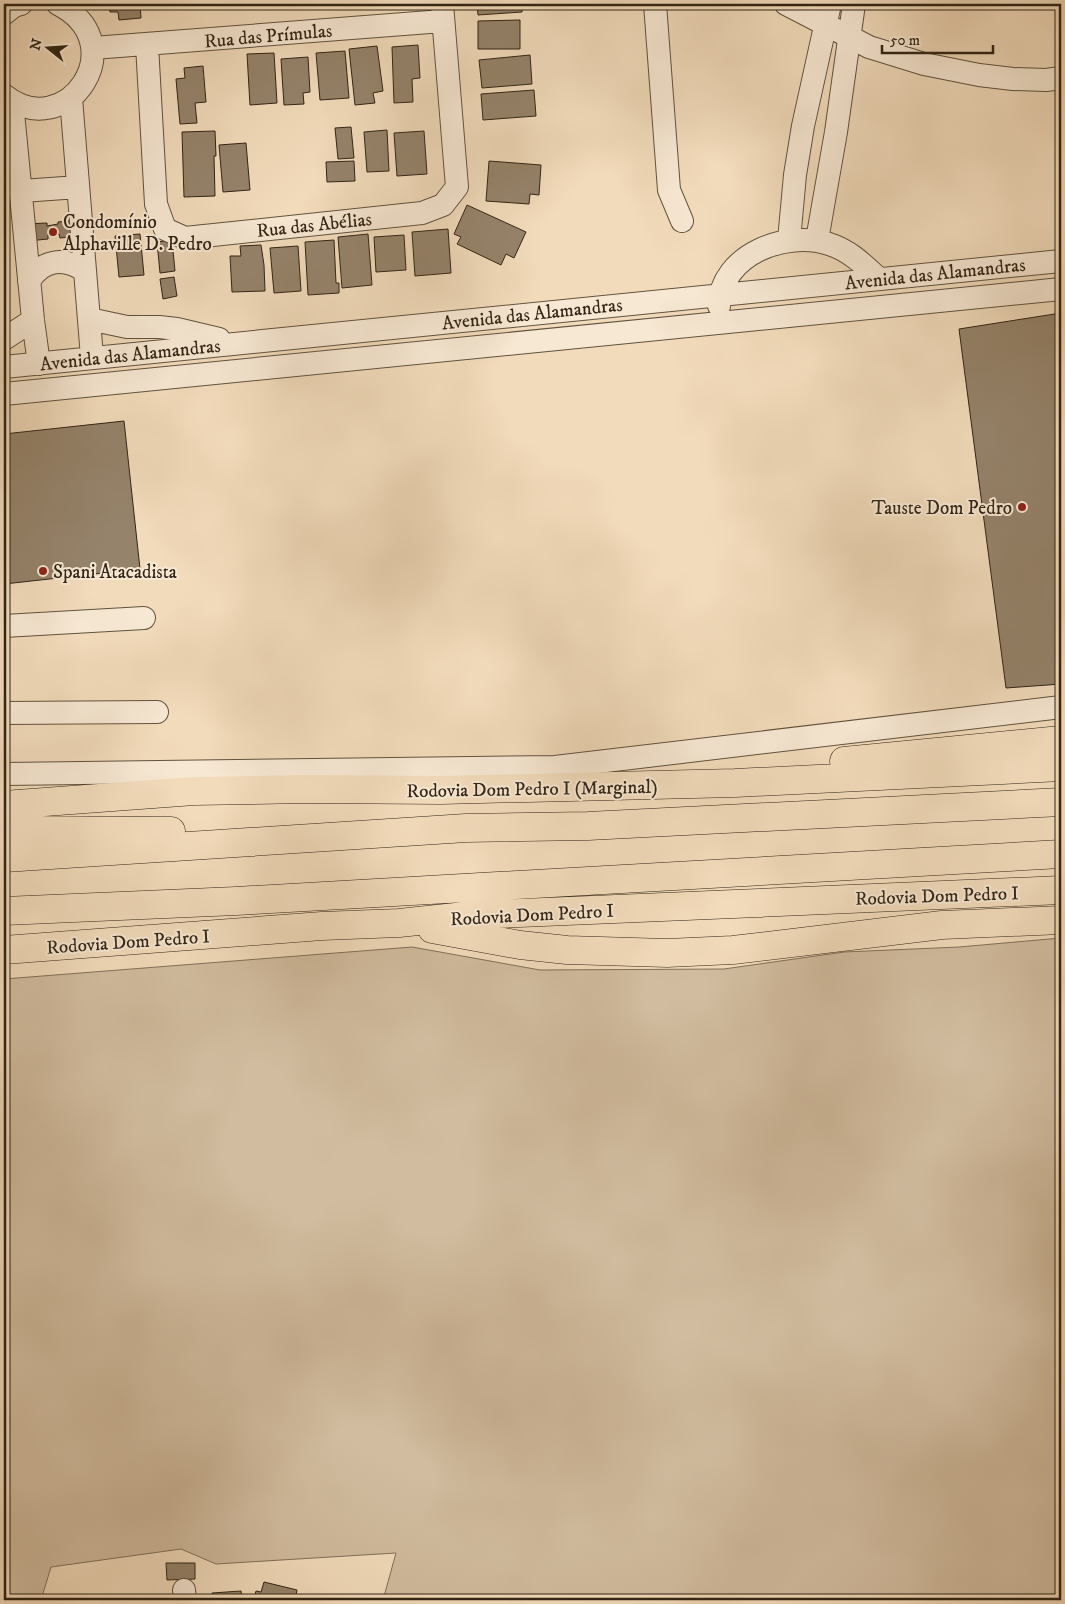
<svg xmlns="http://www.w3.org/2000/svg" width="1065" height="1604" viewBox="0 0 1065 1604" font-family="'IM FELL DW Pica',serif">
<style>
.green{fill:#d1bc9f;stroke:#81705a}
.building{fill:#95836b;stroke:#312415}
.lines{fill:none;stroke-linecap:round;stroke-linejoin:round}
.minor-casing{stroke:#61523e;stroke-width:24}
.highway-casing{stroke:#312415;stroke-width:29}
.minor{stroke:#f7e8d3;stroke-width:22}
.highway{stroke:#f2dbbb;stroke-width:28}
.poi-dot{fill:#8f2418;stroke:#f7e8d3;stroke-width:2}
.labels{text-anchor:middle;stroke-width:4;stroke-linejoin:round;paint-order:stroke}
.street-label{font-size:19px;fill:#312415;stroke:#f7e8d3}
.poi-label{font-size:19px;fill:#312415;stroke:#f7e8d3;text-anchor:start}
</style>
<rect width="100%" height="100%" fill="#f2dbbb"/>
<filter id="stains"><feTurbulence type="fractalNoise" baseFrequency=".004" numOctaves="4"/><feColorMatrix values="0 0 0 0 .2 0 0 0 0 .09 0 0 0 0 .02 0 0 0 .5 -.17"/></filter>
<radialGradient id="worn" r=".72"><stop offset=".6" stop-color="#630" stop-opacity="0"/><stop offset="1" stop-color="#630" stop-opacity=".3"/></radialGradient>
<path class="green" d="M1061,938V1600H383L396,1553L216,1564L181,1549L51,1567L41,1600H4V979L412,947L540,970L724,969L844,952L959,947Z"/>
<path class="building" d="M109,4H140L141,18L119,20L118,12H110Z
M477,4H522V12L478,15Z
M520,20V49H478V21Z
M418,45L420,78L412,79L413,102L394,103L392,47Z
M377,46L383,91L373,93L375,103L355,105L349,49Z
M345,51L349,98L320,100L316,53Z
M274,53L277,103L250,105L247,54Z
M530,55L532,84L482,88L479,60Z
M308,57L310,92L303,93L304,104L284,105L281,59Z
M203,66L206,102L195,103L197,123L180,124L176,79L185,78L184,68Z
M534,90L536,116L483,120L481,94Z
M351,127L354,158L338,159L335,128Z
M387,130L389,171L367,172L364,132Z
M215,131L216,156H214L215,196L184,197L182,132Z
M424,131L427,174L397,176L394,133Z
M246,143L250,190L223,192L219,145Z
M354,161L355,181L327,182L326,162Z
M489,161L541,165L539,195L530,194L529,204L486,201Z
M467,205L526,232L514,258L506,254L501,265L457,244L461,237L454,234Z
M78,220L79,236L60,238L59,234L48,235V239L28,241L26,224L47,223V226L58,224V222Z
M448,229L451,273L415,276L412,232Z
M140,234L144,275L119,277L115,236Z
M368,234L372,285L342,288L338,237Z
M404,235L406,270L376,272L374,237Z
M172,240L175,271L160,273L157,242Z
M334,240L336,283H339V293L308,295L305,242Z
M261,245L264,265L265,291L232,292L230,256H241L240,246Z
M298,246L301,291L274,293L270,248Z
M174,277L177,296L163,299L160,279Z
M1061,313V684L1006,688L959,329Z
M124,421L140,569L4,584V434Z
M166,1563H195V1579L167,1580Z
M264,1582L297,1590L295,1600H253L256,1591L261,1592Z
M241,1591L242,1600H212V1593Z"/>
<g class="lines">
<defs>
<path id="minor" d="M655,4L669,190L682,221
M786,4L869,47L924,64L979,75L1013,79L1046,80L1061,78
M4,14L14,6L21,4
M147,45L156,204L165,229L185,238L422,213L443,205L457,187L442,4
M93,48L443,21
M4,95C66,145 136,44 58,4
M71,98L92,357
M12,102L33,320L39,364
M22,191L78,187
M789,240L795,175L803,126L830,4
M817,240L836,132L854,4
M29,281C43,259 64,257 85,271
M719,306C721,254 786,230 829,244C849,250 864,265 879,279
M89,319L127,327H159L177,329L219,339
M4,339L33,320
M4,367L1061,261
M4,394L1061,289
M4,626L144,618
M4,713L157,712
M4,774L555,767L1061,707
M184,1590L185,1600"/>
<path id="highway" d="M844,761L1061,740
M4,805L194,791L307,789L441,790L735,783L1061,767
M4,830L171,831
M4,858L466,828L588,826L1061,802
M4,911L236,901L1061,854
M432,929L520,945L567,950L667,953L733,950L942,925L1061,920
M4,950L322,926L399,923L475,915L1061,890"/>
</defs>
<use href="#minor" class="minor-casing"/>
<use href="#highway" class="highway-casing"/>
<use href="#minor" class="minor"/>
<use href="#highway" class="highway"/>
</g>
<g class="poi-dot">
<circle cx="53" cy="232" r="5"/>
<circle cx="1022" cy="507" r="5"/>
<circle cx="43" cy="571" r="5"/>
</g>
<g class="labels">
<g class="street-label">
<text transform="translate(268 35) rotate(-5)" y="7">Rua das Prímulas</text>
<text transform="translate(314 224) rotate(-6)" y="7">Rua das Abélias</text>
<text transform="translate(935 273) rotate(-6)" y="7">Avenida das Alamandras</text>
<text transform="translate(532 313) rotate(-6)" y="7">Avenida das Alamandras</text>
<text transform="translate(130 354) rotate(-6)" y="7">Avenida das Alamandras</text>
<text transform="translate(532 788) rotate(-1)" y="7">Rodovia Dom Pedro I (Marginal)</text>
<text transform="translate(937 895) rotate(-2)" y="7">Rodovia Dom Pedro I</text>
<text transform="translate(532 914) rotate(-3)" y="7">Rodovia Dom Pedro I</text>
<text transform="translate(128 941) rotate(-4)" y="7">Rodovia Dom Pedro I</text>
</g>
<g class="poi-label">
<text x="63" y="228">Condomínio<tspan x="63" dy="22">Alphaville D. Pedro</tspan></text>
<text x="1012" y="514" text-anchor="end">Tauste Dom Pedro</text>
<text x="53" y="578">Spani Atacadista</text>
</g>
</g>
<rect width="1065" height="1604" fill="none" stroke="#f2dbbb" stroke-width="20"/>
<rect x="5" y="5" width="1055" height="1594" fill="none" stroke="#312415" stroke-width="2.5"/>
<rect x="10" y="10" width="1045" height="1584" fill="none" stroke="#312415"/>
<g transform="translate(48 48) rotate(287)" stroke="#f7e8d3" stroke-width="4" paint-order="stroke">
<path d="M0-4L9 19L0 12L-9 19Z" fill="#312415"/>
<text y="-8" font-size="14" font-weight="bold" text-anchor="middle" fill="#312415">N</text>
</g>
<path d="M882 45v8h111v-8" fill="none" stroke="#312415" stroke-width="2.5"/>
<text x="890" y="45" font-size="15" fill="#312415" stroke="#f7e8d3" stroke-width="4" paint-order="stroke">50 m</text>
<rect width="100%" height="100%" filter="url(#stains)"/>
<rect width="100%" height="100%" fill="url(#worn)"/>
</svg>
